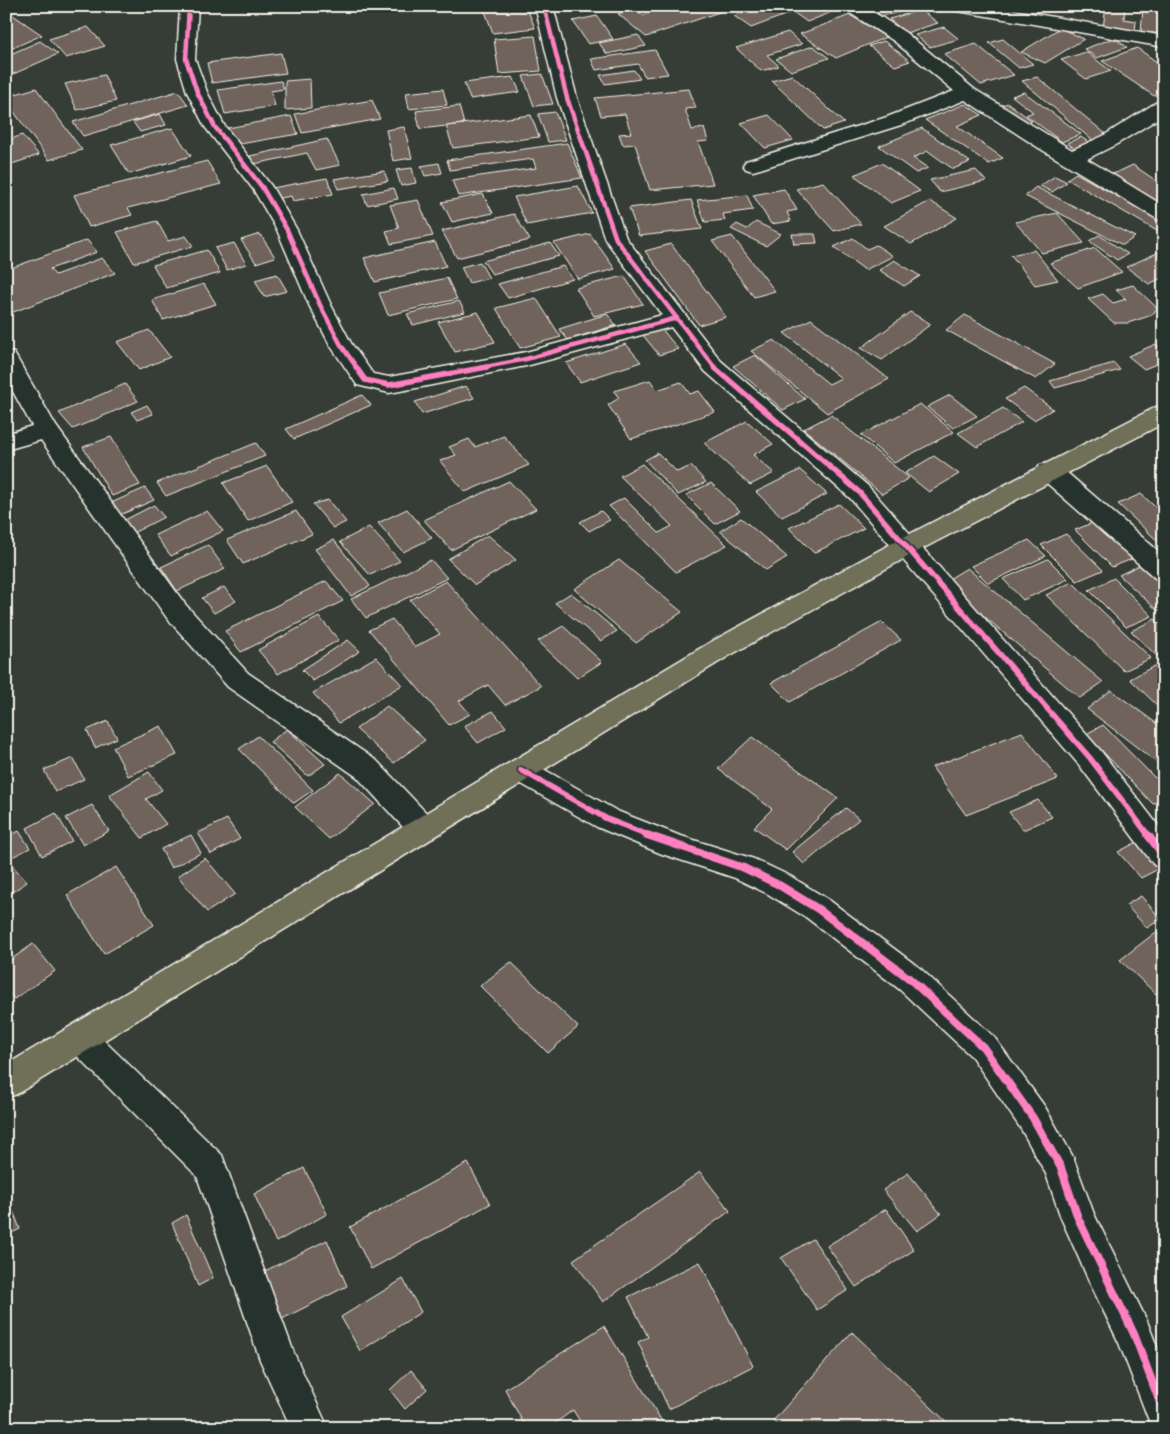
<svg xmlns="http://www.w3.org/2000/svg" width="1170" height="1434" viewBox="0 0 1170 1434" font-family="Itim,sans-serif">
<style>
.building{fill:#6f635b;stroke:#f4f1e8}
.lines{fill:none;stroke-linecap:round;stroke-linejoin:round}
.minor-casing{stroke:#f4f1e8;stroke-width:3}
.major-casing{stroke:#f4f1e8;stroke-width:3}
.minor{fill:#26332d;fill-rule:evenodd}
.major{fill:#706f59;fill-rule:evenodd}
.cycleway-far2-casing{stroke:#26332d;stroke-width:7}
.cycleway-far1-casing{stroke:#26332d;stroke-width:9}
.cycleway-casing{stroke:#26332d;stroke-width:11}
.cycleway-far2{stroke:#ff80c0;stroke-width:4.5}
.cycleway-far1{stroke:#ff80c0;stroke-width:5.5}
.cycleway{stroke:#ff80c0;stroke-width:8}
</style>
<rect width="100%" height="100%" fill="#353d36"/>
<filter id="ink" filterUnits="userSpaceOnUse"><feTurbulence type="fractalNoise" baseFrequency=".02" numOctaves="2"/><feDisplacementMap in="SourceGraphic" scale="10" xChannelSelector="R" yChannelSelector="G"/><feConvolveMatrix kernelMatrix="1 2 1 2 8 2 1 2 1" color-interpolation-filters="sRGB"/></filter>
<g filter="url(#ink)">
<path class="building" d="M483,6H526L535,28L493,33Z
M671,6H737L646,37L618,14L635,9L643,15Z
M760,6H824L832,12L807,22L793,12L751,28L734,16Z
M882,6H901L907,11L881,16L874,9Z
M1106,6H1125L1124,19L1136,21L1135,32L1103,28Z
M1143,7L1164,9V34L1141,32Z
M921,10L938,23L906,33L889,19Z
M13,15L42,35L6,51V18Z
M850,15L886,37L836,58L800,34Z
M597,16L613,39L588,44L573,21Z
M88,27L105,46L66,58L49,39Z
M944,27L959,39L930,47L915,35Z
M1060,28L1084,39L1045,63L1021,52Z
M788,32L802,44L767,55L779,66L761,71L736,48Z
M638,35L646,46L607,54L599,43Z
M535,36L541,71L499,74L494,39Z
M1114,38L1127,47L1097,58L1084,49Z
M1003,39L1033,64L1019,68L989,43Z
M40,41L58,54L9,76L6,74V56Z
M884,41L910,61L895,66L869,46Z
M976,44L1014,75L981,85L944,54Z
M813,46L829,58L791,71L776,59Z
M1137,48L1164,67V93L1154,96L1102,61Z
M655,50L668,74L645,77L638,64L596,70L591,59Z
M1086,52L1111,71L1086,79L1061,60Z
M281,53L286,73L212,83L207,63Z
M634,70L640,79L605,84L600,75Z
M542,74L553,104L534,106L523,76Z
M104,75L116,101L77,110L65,84Z
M792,75L844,123L823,130L772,81Z
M513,77L520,92L470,99L464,83Z
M1037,77L1107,135L1092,140L1022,81Z
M310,79L311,108L285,110V81Z
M281,81L284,89L271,91L275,106L225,114L218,90Z
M36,88L82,150L49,160L6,101V97Z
M443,89L447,105L409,109L406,93Z
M689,89L696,108L685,109L692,130L704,128L708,141L698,142L713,184L650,190L635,144L623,145L619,134L631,133L625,114L601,116L595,98Z
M178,91L188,105L83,136L73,122Z
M1024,92L1081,134L1062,142L1026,115L1033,112L1012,96Z
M372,100L380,119L302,133L295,114Z
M1008,103L1032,121L1020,126L996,107Z
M965,104L982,115L957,126L1003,158L989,164L925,120Z
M459,106L464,124L420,129L416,111Z
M555,112L566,140L548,142L538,114Z
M160,114L166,125L140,132L133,122Z
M531,115L539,137L453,148L446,126Z
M769,115L793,140L765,148L741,123Z
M291,116L298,134L234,145L228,128Z
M404,127L412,158L393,161L386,130Z
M172,128L191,156L129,174L111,145Z
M922,128L970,162L953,169L928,151L913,158L928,168L916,173L879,146Z
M22,135L39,155L6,166V141Z
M1081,137L1091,144L1077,150L1067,143Z
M327,139L340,165L316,170L307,153L254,164L250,156Z
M567,143L582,178L458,196L452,180L536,168L533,159L450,170L447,160Z
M207,161L221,184L128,208L132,215L89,227L74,195Z
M439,163L442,173L425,176L421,166Z
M882,163L920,191L891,203L854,175Z
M1133,165L1164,186V204L1157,207L1111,175Z
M412,168L416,183L401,186L396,170Z
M976,170L986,181L940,192L930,180Z
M384,171L388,181L338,189L334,179Z
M1076,173L1164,223V235L1067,179Z
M1055,176L1067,182L1052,192L1040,186Z
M327,178L333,194L293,201L291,196L276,199L272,188Z
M823,182L861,224L834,231L796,189Z
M578,186L592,213L527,225L514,197Z
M1036,187L1135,237L1123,245L1025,196Z
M394,188L398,199L367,205L363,194Z
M784,189L797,210L787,212L791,221L771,224L753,195Z
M483,194L493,213L452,222L442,202Z
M747,195L753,210L723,214L725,220L705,222L697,200Z
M418,200L433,236L391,244L386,231L399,228L390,205Z
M691,200L702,229L639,236L629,208Z
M930,201L957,218L911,244L884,226Z
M1057,213L1084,243L1042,253L1015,222Z
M514,214L530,240L457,258L442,231Z
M157,221L168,241L186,236L193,246L134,263L117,232Z
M756,222L781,234L766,246L731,229L737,224L747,229Z
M260,234L275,257L256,263L241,240Z
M590,234L615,269L578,279L554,243Z
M792,234H815L817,243L794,244Z
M1099,235L1128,254L1117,260L1089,241Z
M732,236L775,291L754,297L712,241Z
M853,238L867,249L876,245L893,256L865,270L834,247Z
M87,240L97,252L50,269L55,275L102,258L115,273L8,314L6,312V270Z
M435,242L446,266L375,282L364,258Z
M234,243L246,264L227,270L215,248Z
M550,243L559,256L492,274L483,261Z
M671,244L726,317L699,325L645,251Z
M1095,248L1122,272L1078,288L1050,263Z
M207,250L220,273L166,288L153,265Z
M1034,250L1058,280L1035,285L1011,255Z
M1159,252L1164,255V277L1149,284L1126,267Z
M894,260L920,276L904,286L879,270Z
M480,262L489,278L469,283L461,267Z
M563,266L573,279L508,298L498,284Z
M277,274L287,291L264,297L255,280Z
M624,276L643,304L594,316L576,288Z
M447,278L457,299L388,315L379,293Z
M204,284L216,304L163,320L152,300Z
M1133,285L1157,308L1152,315L1128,323H1114L1088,299L1103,294L1113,303L1126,299L1116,290Z
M536,298L561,337L520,348L496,308Z
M459,301L465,312L413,325L407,314Z
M478,312L495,342L455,352L438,322Z
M910,312L931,324L882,360L861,348Z
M607,314L616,325L568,340L559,329Z
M965,315L1055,364L1036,379L946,330Z
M811,319L889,379L827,413L751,351L774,340L829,384L841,378L784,333Z
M661,328L678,349L659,355L642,334Z
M149,330L170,357L139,370L117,342Z
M626,344L641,362L580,382L566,363Z
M1156,344L1164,351V361L1144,369L1128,356Z
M755,355L805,399L783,410L733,366Z
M1114,363L1120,370L1055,388L1050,381Z
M650,380L657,390L681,382L690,394L699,391L715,412L631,439L608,405L619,398L614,391Z
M125,384L138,401L73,429L59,413Z
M466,386L474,398L422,414L415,402Z
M1024,388L1053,409L1034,420L1005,399Z
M362,395L371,405L294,439L286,429Z
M950,395L977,416L953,428L927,407Z
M920,404L954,432L894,463L861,435Z
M147,405L153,414L137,420L131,412Z
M1003,408L1022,422L977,447L958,433Z
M831,415L909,478L882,494L804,429Z
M747,421L773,444L753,455L774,473L750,485L704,443Z
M504,436L529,465L465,492L440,461L456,455L449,447L469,439L475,447Z
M111,437L140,485L112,496L83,447Z
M256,443L265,456L166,496L157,483Z
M658,453L677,472L691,466L706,482L678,495L645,460Z
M934,456L959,474L929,492L905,473Z
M642,464L727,545L676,572L609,506L624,498L659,533L672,526L620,476Z
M267,466L292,502L248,521L223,483Z
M800,470L827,494L782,517L756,492Z
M509,481L536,509L451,550L424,520Z
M711,483L740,511L715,524L686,495Z
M145,488L154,500L120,515L111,503Z
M1141,494L1164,515V547L1118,504Z
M328,500L346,522L333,528L313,504Z
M839,504L864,528L814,553L789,528Z
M154,505L164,517L131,534L121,522Z
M407,509L432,538L403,552L378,523Z
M207,511L223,531L171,556L155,535Z
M296,511L312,534L243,564L227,540Z
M601,511L610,520L589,531L580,522Z
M741,518L787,557L766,570L720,531Z
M1099,520L1137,557L1112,567L1075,530Z
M369,527L400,561L370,575L340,542Z
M1066,534L1103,570L1077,581L1041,545Z
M488,535L516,560L475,585L448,559Z
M334,540L370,586L351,596L315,549Z
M1029,540L1046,556L988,583L971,566Z
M208,545L225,569L177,591L161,567Z
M1048,559L1068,579L1023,600L1003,579Z
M431,560L447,578L366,618L351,599Z
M619,560L682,612L636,643L574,589Z
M1144,563L1164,582V608L1158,611L1119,575Z
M967,568L1103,682L1080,698L944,582Z
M1114,578L1152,616L1126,627L1089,590Z
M326,581L343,601L241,652L225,631Z
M446,581L541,686L505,705L488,685L459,701L470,714L449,725L369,630L392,619L415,647L440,634L410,600Z
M1072,582L1151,658L1124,671L1046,595Z
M224,587L236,601L214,613L202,598Z
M571,593L617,631L601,641L555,603Z
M319,617L339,640L278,674L258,650Z
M1155,619L1164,628V663L1131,631Z
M882,622L901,640L790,702L771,683Z
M563,626L602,662L577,678L538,641Z
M348,640L360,651L313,681L302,670Z
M376,657L402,685L339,723L313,693Z
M1156,665L1164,672V712L1130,679Z
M1111,690L1164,729V768L1087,709Z
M387,706L425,740L394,763L356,729Z
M493,711L506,727L478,743L464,726Z
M108,721L117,738L95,748L87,730Z
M1103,725L1155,778L1164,773V802L1161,799L1153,804L1086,734Z
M161,726L177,755L128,776L113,747Z
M287,729L325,764L308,776L270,742Z
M1022,732L1058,779L966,815L932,767Z
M258,736L313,790L294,803L239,749Z
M752,737L838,798L786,850L754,827L772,809L718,769Z
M73,758L84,779L55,792L44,770Z
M149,772L162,790L146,799L166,824L142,838L109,795Z
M340,773L375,804L329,839L295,807Z
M1038,800L1052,817L1023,830L1009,812Z
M92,805L109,831L83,845L66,818Z
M846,808L859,819L804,864L792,852Z
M56,813L72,841L42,856L27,828Z
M227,819L240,839L211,854L198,833Z
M19,831L30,848L6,860V838Z
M191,835L201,853L171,868L161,849Z
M1139,841L1162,867L1141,878L1118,852Z
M205,858L235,894L207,912L178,876Z
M11,864L27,882L6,896V868Z
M116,867L154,925L104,954L67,895Z
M1141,896L1161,919L1147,928L1126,905Z
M1156,932L1164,939V987L1156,994L1120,960Z
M33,944L55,971L14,999L6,990V963Z
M511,962L578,1027L548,1053L480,986Z
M468,1163L490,1204L371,1269L350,1227Z
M304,1168L327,1214L276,1242L254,1194Z
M700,1172L730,1211L603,1302L573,1260Z
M908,1173L941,1214L917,1231L883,1190Z
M6,1192L20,1229L6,1236Z
M886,1209L914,1250L856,1287L827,1246Z
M186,1215L213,1278L198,1286L172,1223Z
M813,1239L848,1290L817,1310L781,1258Z
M327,1240L347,1286L282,1319L263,1272Z
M700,1262L753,1366L669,1409L638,1342L648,1337L628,1297Z
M403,1279L421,1312L360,1351L341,1317Z
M604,1326L666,1428H584L573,1410L549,1428H526L505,1389Z
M852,1332L953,1428H780L773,1421Z
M411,1370L427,1389L405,1409L390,1390Z"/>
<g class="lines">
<defs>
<path id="minor" d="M180,6H198L195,59L207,92L224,125L272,187L297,230L331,305L351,343L373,374L389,377L526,352L662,315L605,239L557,98L535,6H553L577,98L626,238L721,361L868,486L1100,750L1164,833V868L1154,865L1080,766L850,498L705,371L671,327L526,366L422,387L389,393L357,385L330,345L309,305L277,230L253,189L205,127L187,92L177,59Z
M842,6H864L906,33L974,89L1072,150L1103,136L1157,102L1164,100V115L1117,144L1087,159L1164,206V221L1157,219L1039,148L965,100L901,125L760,169L753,171L746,169L743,165L746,161L887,117L954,91L894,41L845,10Z
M949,6H990L1164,36V47L958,11L952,10Z
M6,351L14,353L56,426L185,604L248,673L377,761L433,820L438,829L433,838L423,841L413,838L357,777L228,687L167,618L41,440L6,450V434L32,426L6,379Z
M1049,463L1058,465L1164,556V580L1155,578L1040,477L1037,471L1040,465Z
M521,759L531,762L617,811L678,835L754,859L790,876L829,900L921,969L994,1037L1045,1107L1073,1157L1094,1214L1147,1321L1164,1365V1428L1151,1426L1119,1343L1089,1281L1061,1218L1046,1174L1021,1129L972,1057L899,989L807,918L768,894L735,878L662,854L597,827L511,778L507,770L511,762Z
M80,1023L91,1028L222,1155L294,1353L328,1428H291L260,1360L197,1176L69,1048L64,1038L69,1028Z"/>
<path id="major" d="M1164,405V423L916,552L727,657L17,1094L6,1098V1065L709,643L898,540L1156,407Z"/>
</defs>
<use href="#minor" class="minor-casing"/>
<use href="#major" class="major-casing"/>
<use href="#minor" class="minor"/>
<use href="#major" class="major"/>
<defs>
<path id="cycleway-far2" d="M189,6L186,59L197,92L215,127L262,187L287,230L320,305L341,345L357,368
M544,6L567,98L616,239L715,368
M480,368L526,359L677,318"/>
<path id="cycleway-far1" d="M356,367L365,380L389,385L487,367
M714,367L859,492L1090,758L1149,836
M521,770L607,819L651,836"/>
<path id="cycleway" d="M647,835L744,868L779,885L818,909L910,979L983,1047L1033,1118L1061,1168L1078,1218L1134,1334L1164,1413
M1148,835L1164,856"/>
</defs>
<use href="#cycleway-far2" class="cycleway-far2-casing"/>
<use href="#cycleway-far1" class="cycleway-far1-casing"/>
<use href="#cycleway" class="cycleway-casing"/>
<use href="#cycleway-far2" class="cycleway-far2"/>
<use href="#cycleway-far1" class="cycleway-far1"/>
<use href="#cycleway" class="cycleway"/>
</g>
</g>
<rect width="1170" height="1434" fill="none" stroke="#26332d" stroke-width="25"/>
<rect x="12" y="12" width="1145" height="1409" fill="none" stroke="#f4f1e8" stroke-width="2" filter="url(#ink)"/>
</svg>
